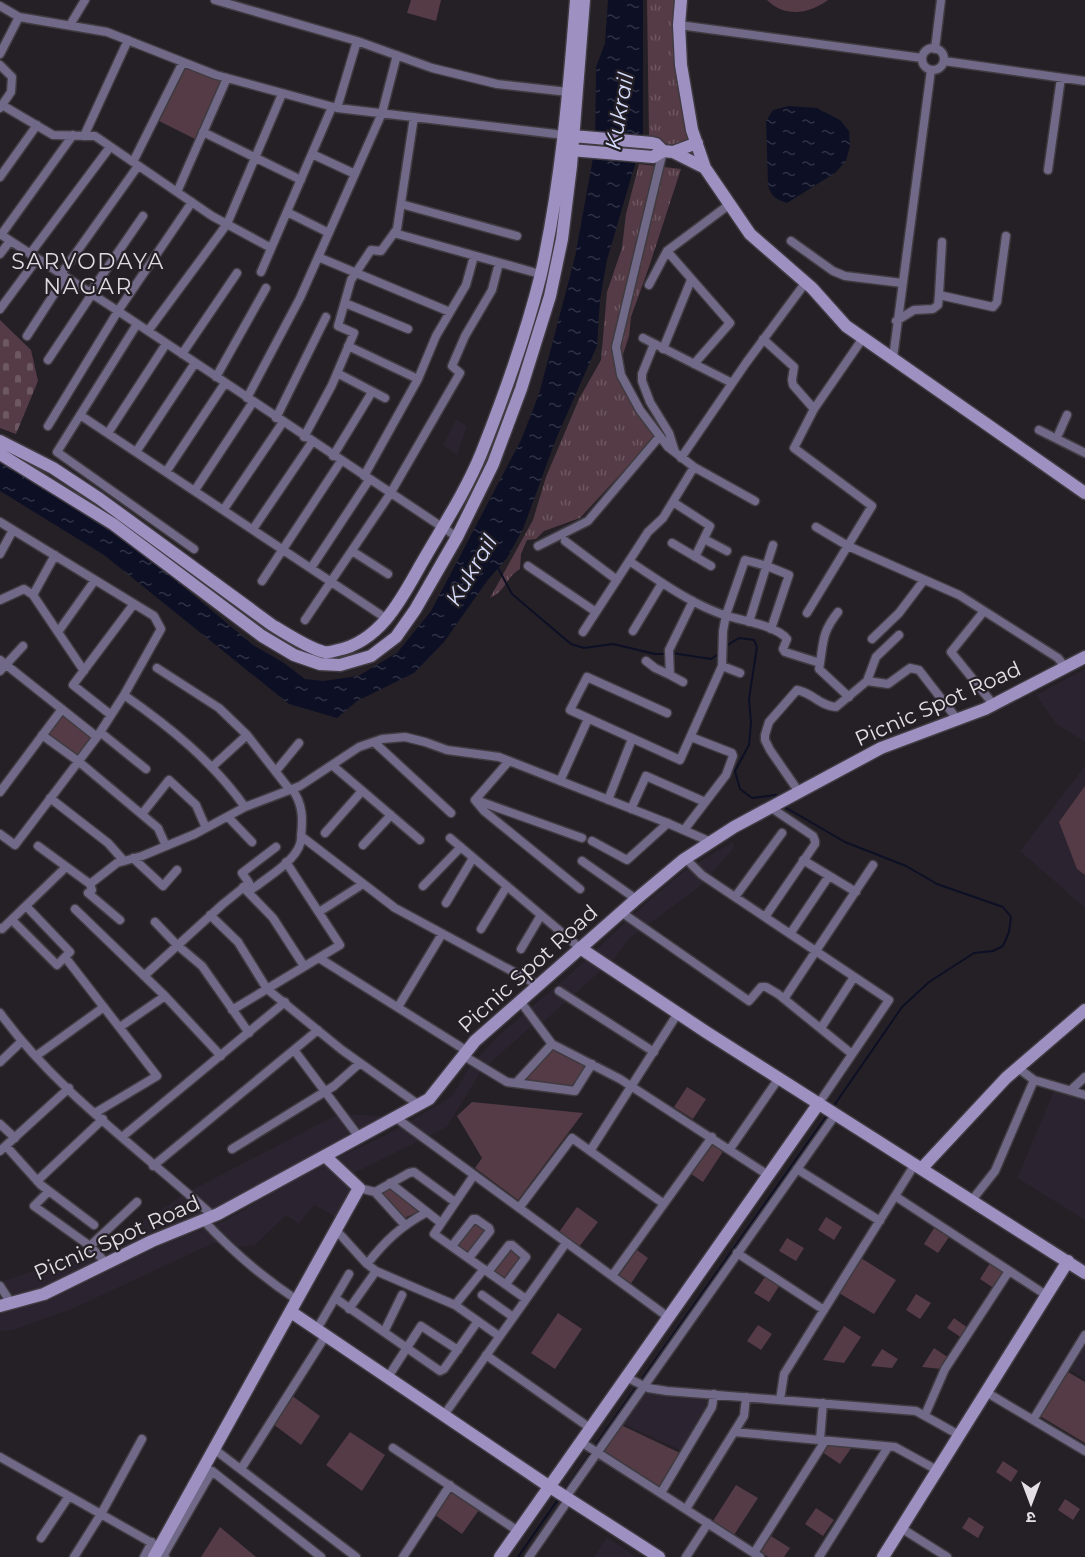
<svg xmlns="http://www.w3.org/2000/svg" width="1085" height="1557" viewBox="0 0 1085 1557" font-family="Montserrat,'Noto Sans Devanagari',sans-serif">
<style>
.built{fill:#2b232f}
.grass{fill:url(#grass-tufts)}
.cemetery{fill:url(#cemetery-stones)}
.park{fill:#553b45}
.water{fill:url(#water-ripples)}
.lines{fill:none;stroke-linecap:round;stroke-linejoin:round}
.stream{stroke:#0d0f25;stroke-width:2}
.street-casing{stroke:#3f3b41;stroke-width:11}
.secondary-casing{stroke:#3f3b41;stroke-width:15}
.street{stroke:#706987;stroke-width:8}
.secondary{stroke:#9e91c2;stroke-width:12}
.labels{text-anchor:middle;stroke-width:4.5;stroke-linejoin:round;paint-order:stroke}
.street-label{font-size:21px;fill:#e3e0e5;stroke:#242026}
.water-label{font-size:22px;font-style:italic;fill:#d6dcfd;stroke:#242026}
.neighbourhood-label{font-size:22px;letter-spacing:1.5px;fill:#dfd9e2;stroke:#242026}
</style>
<defs>
<pattern id="grass-tufts" width="24" height="20" patternUnits="userSpaceOnUse" patternTransform="scale(1.5)"><rect width="24" height="20" fill="#553b45"/><path d="M3 7l-1-3M5 7V3M7 7l1-3M15 17l-1-3M17 17v-4M19 17l1-3" fill="none" stroke="#6d5760"/></pattern>
<pattern id="cemetery-stones" width="16" height="16" patternUnits="userSpaceOnUse" patternTransform="scale(1.5)"><rect width="16" height="16" fill="#553b45"/><path d="M2 7V4a2 2 0 0 1 4 0v3zM10 15v-3a2 2 0 0 1 4 0v3z" fill="#6d5760"/></pattern>
<pattern id="water-ripples" width="26" height="14" patternUnits="userSpaceOnUse" patternTransform="scale(1.5)"><rect width="26" height="14" fill="#0d0f25"/><path d="M2 4q2-2 4 0t4 0M15 11q2-2 4 0t4 0" fill="none" stroke="#303244"/></pattern>
</defs>
<rect width="100%" height="100%" fill="#242026"/>
<path class="built" d="M456,419L467,426L457,455L443,445Z
M1085,669V742L1056,724L1036,695Z
M1085,766V908L1020,851Z
M733,842L734,848L704,883L629,939L614,959L542,1023L533,1025L481,1071L447,1127L354,1173L353,1175L361,1187L343,1221L314,1205L299,1224L286,1215L255,1245L235,1248L214,1243L72,1309L13,1330L0,1331V1314L47,1301L156,1248L226,1220L317,1167L384,1136L451,1097L471,1065L497,1037L576,969L647,902L683,872Z
M1054,1091L1085,1101V1220L1017,1178Z
M338,1114L386,1116L226,1209L90,1271L0,1305V1282L102,1248L186,1193Z
M1085,1345V1379L1070,1370Z
M644,1391L711,1399L682,1451L623,1424Z
M607,1537L636,1557H594Z"/>
<path class="grass" d="M647,0H676L688,137L685,143L668,145L649,136Z
M639,164L681,169L649,267L631,317L629,336L617,373L656,436L580,518L544,531L536,539L527,540L521,554L520,569C504,579 507,590 490,598L533,520L546,477L579,399L601,360L607,292L622,248L626,214Z"/>
<path class="cemetery" d="M0,320L31,350L38,381L16,434L0,428Z"/>
<path class="park" d="M411,0H441L436,21L407,13Z
M767,0H828C809,14 785,18 767,0Z
M183,62L227,78L199,141L155,119Z
M63,714L92,736L77,757L48,735Z
M1085,786V875L1077,869L1059,822Z
M553,1050L586,1065L572,1087L526,1079Z
M687,1087L706,1099L693,1119L674,1107Z
M472,1102L583,1113L518,1200L475,1168L482,1158L457,1116Z
M712,1142L724,1150L703,1182L691,1174Z
M390,1187L420,1211L402,1219L379,1194Z
M577,1207L598,1222L579,1247L559,1232Z
M826,1217L842,1227L834,1240L818,1230Z
M474,1222L485,1230L468,1252L457,1245Z
M934,1228L949,1237L938,1253L924,1244Z
M787,1238L804,1248L796,1261L779,1251Z
M510,1248L521,1256L504,1278L493,1270Z
M637,1250L648,1258L630,1285L618,1277Z
M861,1258L896,1280L874,1314L839,1293Z
M990,1263L1005,1273L995,1289L980,1279Z
M765,1277L779,1286L769,1302L754,1293Z
M916,1294L931,1303L920,1319L906,1310Z
M558,1313L582,1329L555,1369L531,1353Z
M954,1318L968,1328L962,1338L947,1328Z
M758,1325L772,1334L761,1350L747,1341Z
M844,1326L861,1337L844,1363L823,1360Z
M934,1348L949,1358L941,1369L922,1367Z
M882,1349L898,1359L892,1368L871,1366Z
M1068,1372L1085,1382V1443L1040,1416Z
M291,1395L320,1416L301,1445L273,1424Z
M621,1425L680,1453L659,1487L604,1451Z
M350,1432L385,1455L362,1491L326,1465Z
M828,1443L852,1447L840,1464L822,1452Z
M1003,1461L1018,1471L1011,1482L996,1472Z
M736,1485L758,1498L734,1535L713,1521Z
M452,1491L479,1510L462,1534L435,1515Z
M1065,1499L1080,1509L1073,1520L1058,1510Z
M816,1508L834,1520L823,1536L805,1524Z
M969,1517L984,1527L978,1538L962,1528Z
M220,1527L256,1557H201Z
M771,1536L790,1548L784,1557H768L761,1552Z"/>
<path class="water" d="M608,0H643V137L607,260L600,300L597,346L556,439L523,529L507,558L487,581L444,642L414,673L357,701L337,718L289,704L104,555L0,491V461L124,537L253,645L284,663L305,679L323,681L358,676L397,653L431,611L521,440L539,394L575,257L595,147L596,67L605,43Z
M789,106L817,108L840,120L849,131L850,146L846,161L835,173L787,203C776,199 771,197 768,185L766,121L773,110Z"/>
<g class="lines">
<path class="stream" d="M498,568L512,594L571,644L584,648L613,644L655,654H666
M726,646L739,638L754,640L757,647L749,699L751,723L749,745L735,771L740,789L752,798L776,795L778,799
M672,653L711,659L720,653
M783,806L845,842L906,866L937,884L1003,907L1011,917L1009,932L1003,946L993,951L974,953L929,982L902,1007L833,1107
M595,1446L828,1114
M564,1491L592,1451
M518,1557L559,1498"/>
<defs>
<path id="street" d="M215,0L357,41L432,68L497,84L568,92
M0,6L19,17
M70,25L85,0
M679,25L922,58
M922 59a11 11 0 1 1 22 0a11 11 0 1 1-22 0Z
M935,49L941,0
M0,54L19,17L107,32L216,75L337,108L564,135
M944,61L1085,81
M0,65L12,77L11,92L0,108
M2,105L53,135L95,136L212,216L271,248
M337,108L357,41
M203,132L301,180
M84,136L128,40
M663,151L616,347L621,375L640,410L668,447L694,467L755,501
M312,154L355,174
M133,162L183,62
M1048,170L1061,78
M0,177L37,125
M177,192L227,78
M401,204L517,236
M287,212L329,233
M394,233L540,274
M0,234L118,311L457,537
M1,235L73,135
M791,241L833,271L845,276L902,283
M942,242L939,295L993,307L997,302L1006,236
M667,251L730,323L694,364
M0,254L10,241
M30,254L110,147
M318,257L450,312
M261,272L332,107
M61,274L138,166
M649,285L667,251L730,204
M90,293L143,216
M345,303L408,329
M0,309L37,259
M896,321L914,310L933,309L938,305L939,295
M137,324L57,452L194,549
M148,331L227,224L282,94
M27,336L65,277
M643,338L732,383
M763,339L794,367L792,380L793,385L814,409
M654,344L642,374V381L650,402L669,433L675,452
M348,346L418,379
M663,349L691,280
M182,354L237,273
M893,358L931,70
M48,360L92,294
M337,373L385,398
M216,377L266,288
M247,398L300,298L382,113L397,55
M80,415L387,619
M276,418L326,317
M48,426L118,311L192,202
M1039,430L1085,453
M108,433L166,344
M1059,433L1067,415
M304,437L332,385L354,333L338,326L351,280L371,250L381,251L397,229L414,117
M136,452L195,363
M333,456L372,392
M681,458L746,363L806,282
M166,472L225,383
M364,476L418,379L436,336L466,285L474,256
M195,490L253,402
M673,502L710,526L695,557
M224,509L283,422
M0,522L154,616L161,629L124,695L97,737L15,845L0,834
M816,527L848,546L959,595L1058,658L1065,667
M253,529L312,442
M704,539L727,551
M565,541L617,580
M672,543L711,566
M538,546L588,521L660,436
M352,551L388,574
M0,554L13,530
M629,561C660,581 692,605 727,616C742,620 777,626 787,639L783,649L785,652L820,663
M528,566L596,612
M311,568L369,480
M262,581L341,461
M33,595L55,555
M0,600L24,589L33,595L84,671
M984,611L951,652L993,704
M838,612C820,635 824,643 819,669L849,697
M807,613L872,506L794,448L814,409L863,338
M305,620L390,494L460,373L452,366L465,336L492,290L499,263
M749,622L773,545
M633,631L662,583
M58,632L95,580
M583,632L648,532L663,518L694,467
M872,639L899,613L924,580
M0,660L97,737
M646,661L655,668L670,675
M722,666L740,673
M157,668L219,708L247,735L290,790
M0,671L23,646
M867,681L888,684L910,668L919,670L957,719
M683,682L670,675L669,650L693,601
M124,695C170,727 213,762 245,807
M667,713L587,677L570,710L680,760L722,666L723,631L726,615L745,560L767,566L789,575L771,629
M111,715L73,685L133,605
M100,732L146,769
M42,735L78,761L158,828L166,846
M374,742L451,813
M332,765L420,840
M212,767L247,735
M276,771L299,743
M560,781L588,719
M292,789C303,804 303,819 301,836L395,908L538,985
M0,792L62,709
M799,792L770,750L765,740V735L769,722L797,690C813,693 820,706 836,707L867,681L876,657L899,635
M50,798L108,843L124,861
M475,800L484,811L580,889
M475,800L509,761
M476,800L582,838
M608,800L632,739
M631,809L646,776L705,802
M142,814L169,780L196,805L206,828
M228,817L252,842
M684,830L726,775L733,756L732,753L691,737
M325,833L362,791
M450,838L580,948
M592,841L627,860L668,823
M363,845L391,815
M38,846L90,884
M133,858L163,886L177,870
M686,859L702,875L889,1000L819,1103
M803,860L856,892
M582,861L636,899
M90,884L117,863L142,856L195,834L245,807L300,786L359,747L382,739L405,737L425,742L447,750L499,757L665,822L711,842
M90,884L92,890L88,893L120,920
M248,884L252,889L258,885C272,874 303,856 301,836
M423,886L461,847
M243,887L273,918L304,966
M735,897L782,833
M446,903L473,858
M75,909L165,996L221,1056
M319,912L363,884
M621,912L749,1001L761,987H766L778,994L852,1054
M210,915L238,942L267,989L342,1050L419,1105
M765,917L815,844V841L813,836L770,807
M12,920L57,965L70,952L26,906
M155,922L177,945L202,966L249,1033
M0,928L2,929L66,867
M481,929L507,886
M790,934L829,876
M521,949L541,915
M65,957L157,1076L95,1113
M319,958L467,1051
M144,976L223,904L249,883L242,873L276,847
M559,991L654,1052
M784,999L873,865
M520,1001L552,1044L620,1079L768,1175
M398,1007L442,934
M232,1010L340,945L286,862
M0,1013C57,1092 141,1150 213,1216
M120,1027L165,996
M821,1028L854,977
M294,1050L359,1137
M36,1056L104,1007
M464,1056L507,1082L575,1091L592,1064
M0,1062L21,1042
M1018,1068L1034,1080L1085,1095
M516,1083L552,1044
M1071,1090L1085,1077
M395,1117L668,1317
M0,1124L15,1138
M122,1137L285,1002
M6,1146L41,1185L94,1225
M232,1149L334,1086L360,1063
M730,1149L779,1078
M0,1151L69,1088
M590,1151L678,1013
M153,1166L318,1030
M797,1169L880,1221
M474,1175L434,1234L526,1299
M37,1181L103,1119
M390,1183L441,1223
M359,1188L375,1192L409,1173L414,1172L455,1202
M49,1191L34,1206L90,1246L137,1202
M375,1192L404,1224
M895,1196L1046,1295
M972,1200L995,1171L1034,1080
M519,1208L572,1138L664,1204
M203,1220C232,1251 262,1277 297,1300
M336,1230L366,1263L376,1271L455,1305L499,1336
M90,1246L107,1264
M452,1246L473,1219H476L489,1228L490,1231L469,1258
M737,1253L824,1310
M367,1264C386,1240 400,1227 427,1212
M488,1272L509,1245H512L526,1257L506,1284
M612,1276L712,1137
M0,1286L11,1303
M482,1295L513,1317
M335,1298L440,1371L444,1369L478,1321
M455,1305L484,1269
M349,1309L376,1271
M317,1329L349,1274
M384,1332L402,1295
M486,1355L590,1428
M388,1377L421,1326L458,1350
M626,1377L648,1388L667,1391L916,1411L959,1435
M986,1392L1085,1451
M780,1400L784,1374L915,1164
M444,1415L566,1243
M925,1415L945,1369L1009,1271
M1033,1420L1085,1335
M734,1432L895,1447L937,1470
M820,1440L823,1403
M581,1442L760,1557
M393,1448L518,1531
M214,1449L356,1557
M0,1457L159,1547
M241,1469L326,1335
M661,1493L712,1407L714,1394
M566,1497L836,1114
M686,1509L744,1416L746,1397
M901,1528L947,1557
M41,1538L69,1496
M754,1553L825,1441
M74,1557L101,1514L142,1439
M144,1557L152,1542
M165,1557L163,1556L212,1471L321,1557
M403,1557L450,1485
M529,1557L569,1499
M686,1557L708,1523
M819,1557L888,1447"/>
<path id="secondary" d="M681,0L679,25L681,65L692,130L705,168L750,234L812,288L846,326L1085,493
M573,136L652,143L656,144L663,151
M571,150L653,157L663,151L673,152L697,143
M673,152L705,168
M0,441L53,468L100,499L272,625C285,633 310,649 324,652C328,653 334,651 338,650C380,641 401,600 420,566C441,529 465,493 481,454C504,396 526,335 541,274C561,184 569,91 576,0
M0,454L113,524L262,636L294,655L320,664L340,665L371,656L396,637L415,610L457,537L493,464L521,389L550,296L562,239L571,166L584,0
M580,948L706,1032L1085,1273
M922,1168L1006,1078L1085,1010
M0,1306L44,1294L152,1241L218,1214L429,1099L475,1041L634,901L683,860L734,827L881,748L985,709L1085,657
M291,1312L550,1487L659,1557
M154,1557L359,1188L325,1156
M500,1557L819,1103
M883,1557L1068,1261"/>
</defs>
<use href="#street" class="street-casing"/>
<use href="#secondary" class="secondary-casing"/>
<use href="#street" class="street"/>
<use href="#secondary" class="secondary"/>
</g>
<g class="labels">
<g class="street-label">
<text transform="translate(938 704) rotate(-24)" y="7">Picnic Spot Road</text>
<text transform="translate(528 969) rotate(-42)" y="7">Picnic Spot Road</text>
<text transform="translate(117 1238) rotate(-24)" y="7">Picnic Spot Road</text>
</g>
<g class="water-label">
<text transform="translate(619 111) rotate(-80)" y="8">Kukrail</text>
<text transform="translate(471 570) rotate(-59)" y="8">Kukrail</text>
</g>
<g class="neighbourhood-label">
<text x="88" y="269">SARVODAYA<tspan x="88" dy="25">NAGAR</tspan></text>
</g>
</g>
<g transform="translate(1031 1503) rotate(180)" stroke="#242026" stroke-width="4.5" paint-order="stroke">
<path d="M0-4.5L10 22L0 15L-10 22Z" fill="#e3e0e5"/>
<text y="-9" font-size="16" font-weight="bold" text-anchor="middle" fill="#e3e0e5">उ</text>
</g>
</svg>
